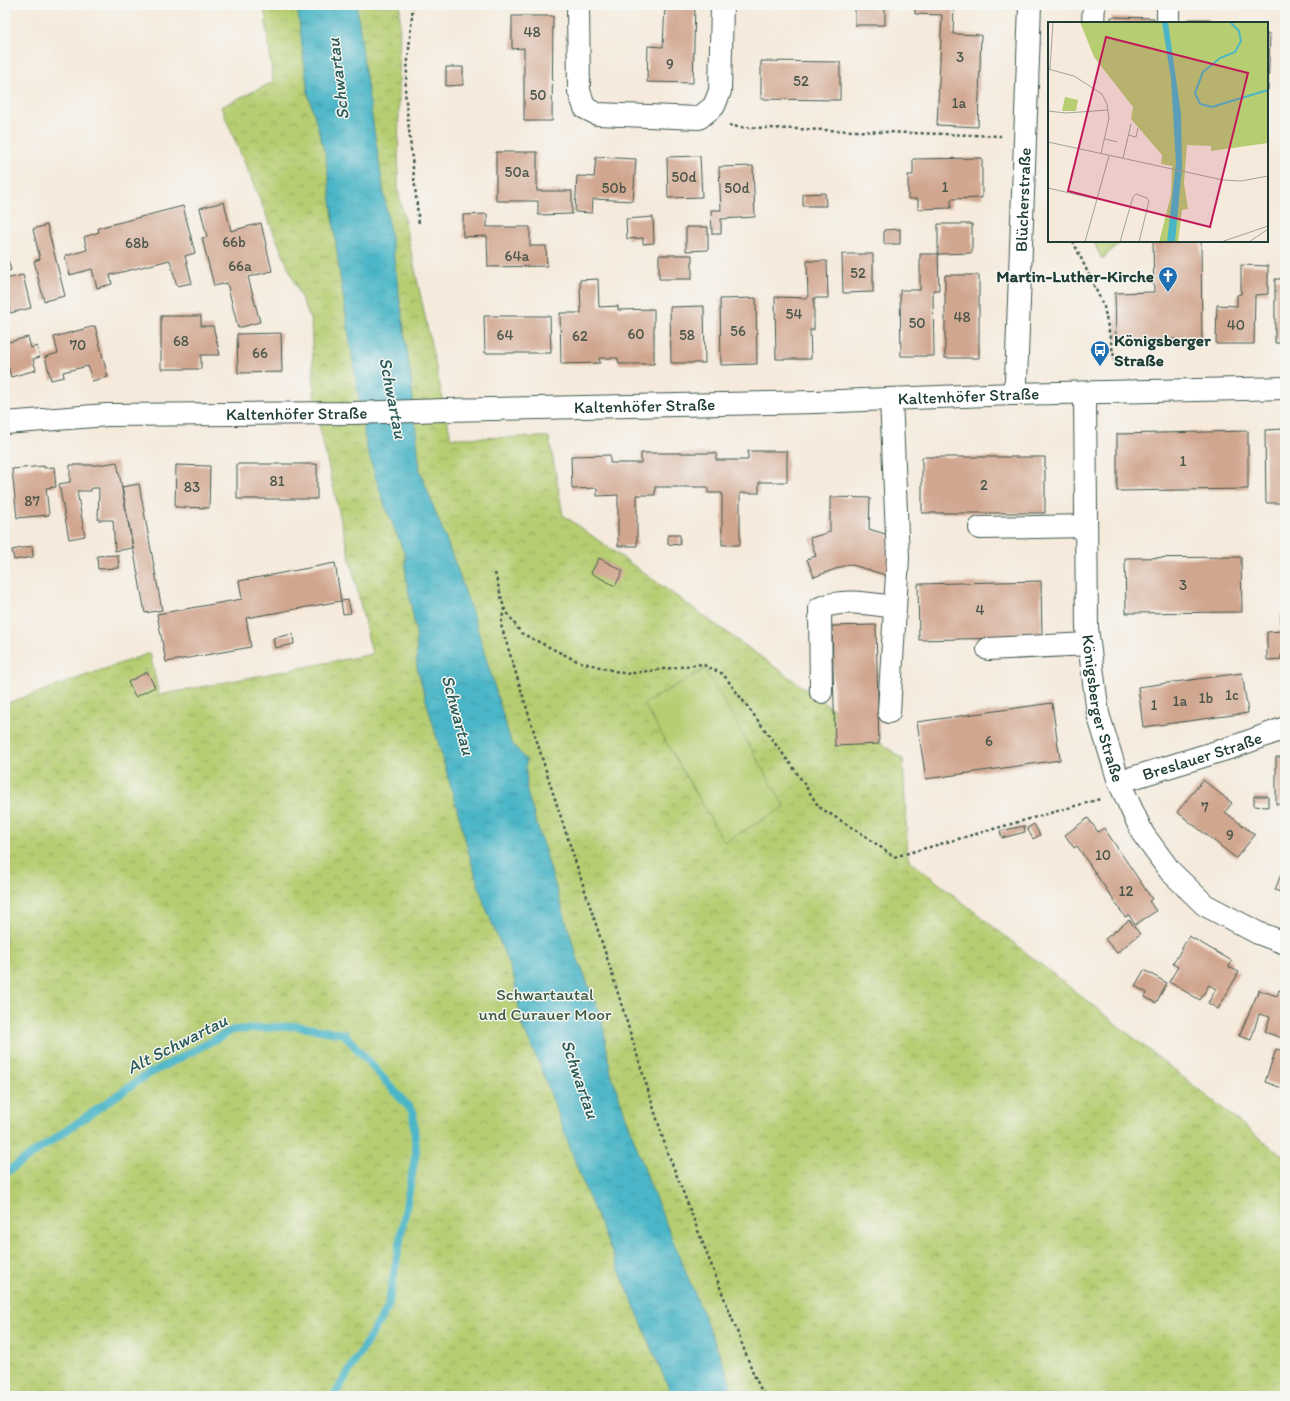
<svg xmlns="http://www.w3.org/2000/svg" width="1290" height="1401" viewBox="0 0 1290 1401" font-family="Itim,sans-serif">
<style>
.park{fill:url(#park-crowns);stroke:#6a8552}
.pitch{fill:#b6cd71;stroke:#6a8552}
.water{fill:url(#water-ripples);stroke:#357a7e}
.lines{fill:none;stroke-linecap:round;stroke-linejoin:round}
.stream{stroke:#4bb6c7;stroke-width:8}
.building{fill:#d1a68f}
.minor-casing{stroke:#3f574d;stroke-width:24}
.path{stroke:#3f574d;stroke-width:2.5;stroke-dasharray:3 3;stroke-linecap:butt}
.minor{stroke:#fff;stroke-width:22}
.labels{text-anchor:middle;stroke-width:3;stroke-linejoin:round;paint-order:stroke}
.number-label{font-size:15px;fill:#4c574b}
.street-label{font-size:17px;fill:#1f3d34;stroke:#f6f6f2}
.poi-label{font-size:17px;font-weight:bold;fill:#1f3d34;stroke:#f6f6f2;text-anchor:end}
.park-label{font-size:17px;fill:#3d5a40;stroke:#f6f6f2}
.water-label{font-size:18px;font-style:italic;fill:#2a5b59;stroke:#f6f6f2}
.inset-river{fill:none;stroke:#4bb6c7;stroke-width:2}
.inset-road{fill:none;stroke:#9fa598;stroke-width:1}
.view{fill:#c2185b;fill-opacity:0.15;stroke:#c2185b;stroke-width:2}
.inset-edge{fill:none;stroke:#1f3d34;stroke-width:2}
</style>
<defs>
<pattern id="park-crowns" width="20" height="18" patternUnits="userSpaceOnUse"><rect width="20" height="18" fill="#b6cd71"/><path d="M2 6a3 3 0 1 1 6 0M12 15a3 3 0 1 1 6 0" fill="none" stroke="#93a85e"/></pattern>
<pattern id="water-ripples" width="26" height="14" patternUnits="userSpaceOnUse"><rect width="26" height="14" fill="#4bb6c7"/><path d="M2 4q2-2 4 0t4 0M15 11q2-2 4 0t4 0" fill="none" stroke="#3e95a2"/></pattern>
</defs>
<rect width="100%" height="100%" fill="#f6f6f2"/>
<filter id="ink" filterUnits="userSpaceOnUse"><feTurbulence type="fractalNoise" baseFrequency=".025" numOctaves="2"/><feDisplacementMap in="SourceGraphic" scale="8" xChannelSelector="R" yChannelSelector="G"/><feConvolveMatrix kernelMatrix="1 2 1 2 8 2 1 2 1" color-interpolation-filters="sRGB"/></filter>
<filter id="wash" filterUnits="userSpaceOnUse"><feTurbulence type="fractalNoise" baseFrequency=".012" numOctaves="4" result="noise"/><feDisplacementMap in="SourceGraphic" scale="16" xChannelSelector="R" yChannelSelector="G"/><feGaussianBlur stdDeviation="0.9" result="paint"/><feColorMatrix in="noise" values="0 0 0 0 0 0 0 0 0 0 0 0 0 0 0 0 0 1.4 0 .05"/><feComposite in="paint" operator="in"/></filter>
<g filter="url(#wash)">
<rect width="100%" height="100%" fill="#f5eadb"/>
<path class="park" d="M264,5H400L398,190L451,438L549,437L563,515L903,759L908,859L1285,1158V1396H5V704L150,653L159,695L372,654L315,408L311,321L221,107L273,82Z
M1093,241H1122L1102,259Z"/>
<path class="pitch" d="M705,669L785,807L724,842L644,704Z"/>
<path class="water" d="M297,5H357L364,65L393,251L411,379L420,471L458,571L476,624L511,742L526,760L527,792L576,954L602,1020L611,1074L649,1182L726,1370L734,1396H672L584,1186L539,1062L522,1026L514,978L484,903L471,861L459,816L417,668L416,633L406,576L405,555L382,498L366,445L339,270L326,157L308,93Z"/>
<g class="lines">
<path class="stream" d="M5,1173L145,1076L233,1030L295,1026L344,1034L413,1112L416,1152L388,1307L334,1396"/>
</g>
<g id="blocks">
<path class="building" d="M665,5H695L693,83L647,82L648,46L663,47Z
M855,5H885V25H855Z
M915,5H954L953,34L981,35L978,127L937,125L942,15L915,14Z
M512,16H553L552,121H524V48L512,49Z
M1111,17L1154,18V23H1111Z
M1188,19H1209V23H1187Z
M1267,34H1270L1268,90H1267Z
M761,61L840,62V100L761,99Z
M446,67H463V85L446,86Z
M496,152H537V191H572V214L538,215V201H496Z
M700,156L702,197L668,198L667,157Z
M596,157L636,159L633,201L593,199L592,213L575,212L577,176L594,177Z
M982,158V198L951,199V208L918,209V199H908V175H913V159Z
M753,166L755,217L721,219V234H712L711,210H721L719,167Z
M825,193L826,206H803V194Z
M224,202L231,231L261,223L272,271L248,277L260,322L238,328L227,283L214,286L202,238L207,237L200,208Z
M183,206L195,253L185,256L192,283L177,286L170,260L110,275L112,284L97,288L92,269L70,275L65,256L87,250L84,237L99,232L98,228Z
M487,214V227H530V246H546L547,266L488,267L487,236L463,237V215Z
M653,217L654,243L643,244V238L627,239L626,219Z
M938,224H972V253L938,254L939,290H933L934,356H901L900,290H920V254H938Z
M47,225L65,296L44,301L34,261L40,259L33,229Z
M686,227H708V250L686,251Z
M900,229V244H884V230Z
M1153,241H1201L1202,345H1176V339L1116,340L1115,293L1154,292Z
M5,250L11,270L5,272Z
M842,254H873V292L843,293Z
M659,255H692V279H659Z
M807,261H827L828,298H814V330H810L811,359H776L775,297L808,298Z
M1241,265L1268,266V294L1255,295L1254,344H1216L1217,305L1237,306V295L1241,294Z
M23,275L31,308L10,313L5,292V279Z
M945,275H979V358H945Z
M598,279L599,307L618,306V310L654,309V364H619L618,358H599L600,363L561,364L560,313H581L580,280Z
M1275,279H1285V343H1275Z
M756,298L757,364L721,365L720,299Z
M704,306L705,363H671L670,307Z
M161,316H201V326H213L220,355H201V369H161Z
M484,316H550L551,353H485Z
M95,326L108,377L92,381L88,366L63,372L64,377L51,380L45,357L58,353L54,337Z
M281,333L282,372L238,373L237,334Z
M28,337L31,348L37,346L40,357L33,359L36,370L11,377L5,355V343Z
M1285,429V503H1266L1265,430Z
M1248,431V489L1117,491V434Z
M748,451H787V482H759V493H740V545H722V493H708V487H655V495H637V546H618V495L597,496V488L572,489L571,456L610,455V463H641V453H716V460H748Z
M922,457H1045V513H922Z
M117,462L133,548L115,551L113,520H98L99,488H91V491H77L85,536L69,539L59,484L70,482V465H99Z
M237,464H317V499H237Z
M176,465L210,466L209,508L175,507Z
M44,466V468L54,467L56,487L46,488L49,515L17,518L12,469Z
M139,484L162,610L145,613L122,487Z
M830,497L870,498L869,529L895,537L889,576L849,564L814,577L807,559L816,556L810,538L830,532Z
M668,535H680V545L668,544Z
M32,546L33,557L14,560L12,550Z
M118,555L119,568L98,569L97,556Z
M1241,557L1242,612L1126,613L1125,558Z
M599,558L623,571L615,586L591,573Z
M335,563L341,601L246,618L251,647L166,662L157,614L242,599L239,581Z
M1041,581L1042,637L919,640L918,584Z
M348,600L351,613L343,614L341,601Z
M1281,614H1285V655H1281V659L1267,660V632L1281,631Z
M876,625L879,744L835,746L832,626Z
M293,634L294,644L275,648L273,638Z
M147,672L155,687L135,697L128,682Z
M1242,673L1248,713L1143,727L1138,687Z
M1052,703L1060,760L926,779L917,722Z
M1276,757H1285V804H1276Z
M1203,780L1232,803L1225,812L1255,835L1236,858L1177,812Z
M1254,796H1268V807L1254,806Z
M1088,818L1098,832L1104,828L1152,899L1149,901L1156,911L1135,925L1129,915L1125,917L1077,846L1074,848L1065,835Z
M1034,824L1040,835L1033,839L1027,828Z
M1024,826L1025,832L1002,838L1000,831Z
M1285,864V894L1275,890Z
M1129,920L1140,934L1117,953L1105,939Z
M1189,936L1232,961L1229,967L1239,972L1218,1009L1208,1003L1216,989L1209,985L1200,1000L1169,982L1178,967L1173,964Z
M1144,970L1167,983L1156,1003L1145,997L1147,993L1135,986Z
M1259,990L1277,996L1279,990L1285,992V1030L1282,1038L1265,1032L1270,1017L1259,1014L1251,1040L1239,1036Z
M1276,1049L1285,1051V1089L1265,1082Z"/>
</g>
</g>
<g filter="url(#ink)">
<use href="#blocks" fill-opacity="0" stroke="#3f574d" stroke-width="1"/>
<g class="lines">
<defs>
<g id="minor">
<path d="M578,5L579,91L585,108L597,114L699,118L714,106L720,91L722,5"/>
<path d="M1168,5V23"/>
<path d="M1093,23L1094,5"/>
<path id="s1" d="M1085,393L1087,628L1098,714L1119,782L1143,834L1170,871L1205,905L1258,933L1285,943"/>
<path id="s2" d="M1012,394L1016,381L1030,5"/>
<path id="s3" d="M5,423L107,415L353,413L445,410L815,402L1012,394L1285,388"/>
<path d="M980,528L1086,526"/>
<path d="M988,649L1089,644"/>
<path d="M821,692L820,608C843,598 871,604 895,607"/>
<path d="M889,712L898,557L891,399"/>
<path id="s4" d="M1119,782L1236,746L1285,728"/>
</g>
</defs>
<use href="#minor" class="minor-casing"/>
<path class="path" d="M413,5L405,92L419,225
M729,125L738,127L1001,136
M1073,241L1104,307L1116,367
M495,573L504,608L501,625L552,790L607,958L666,1148L754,1375L764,1396
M504,608L521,633L577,661L626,674L702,664L723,674L795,770L819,807L864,835L894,857L1100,799"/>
<use href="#minor" class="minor"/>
</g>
</g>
<defs>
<symbol id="church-pin" viewBox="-11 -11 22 30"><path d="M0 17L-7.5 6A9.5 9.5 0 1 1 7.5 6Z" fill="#1f6fb2" stroke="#f6f6f2"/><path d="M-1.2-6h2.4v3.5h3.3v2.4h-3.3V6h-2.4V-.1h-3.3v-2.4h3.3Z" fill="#fff"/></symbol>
<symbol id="bus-pin" viewBox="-11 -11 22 30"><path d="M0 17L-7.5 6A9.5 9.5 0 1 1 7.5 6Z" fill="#1f6fb2" stroke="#f6f6f2"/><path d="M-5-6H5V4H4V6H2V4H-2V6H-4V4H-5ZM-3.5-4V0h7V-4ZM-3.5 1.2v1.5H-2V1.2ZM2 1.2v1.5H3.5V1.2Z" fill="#fff"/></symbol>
</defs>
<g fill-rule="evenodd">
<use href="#church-pin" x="1157" y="265" width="22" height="30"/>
<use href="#bus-pin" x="1089" y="339" width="22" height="30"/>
</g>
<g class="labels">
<g class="number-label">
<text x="532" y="37">48</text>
<text x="960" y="62">3</text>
<text x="670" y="69">9</text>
<text x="801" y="86">52</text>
<text x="538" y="100">50</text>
<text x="959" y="108">1a</text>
<text x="517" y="177">50a</text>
<text x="684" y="182">50d</text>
<text x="945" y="192">1</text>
<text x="614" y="193">50b</text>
<text x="737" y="193">50d</text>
<text x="234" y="247">66b</text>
<text x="137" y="248">68b</text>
<text x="517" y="261">64a</text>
<text x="240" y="271">66a</text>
<text x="858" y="278">52</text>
<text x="794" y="319">54</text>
<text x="962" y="322">48</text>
<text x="917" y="328">50</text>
<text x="1236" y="330">40</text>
<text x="738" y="336">56</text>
<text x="636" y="339">60</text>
<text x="505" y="340">64</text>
<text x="687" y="340">58</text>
<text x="580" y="341">62</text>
<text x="181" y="346">68</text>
<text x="78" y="350">70</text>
<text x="260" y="358">66</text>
<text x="1183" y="466">1</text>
<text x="277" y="486">81</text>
<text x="984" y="490">2</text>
<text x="192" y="492">83</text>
<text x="32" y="506">87</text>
<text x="1183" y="590">3</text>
<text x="980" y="615">4</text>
<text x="1232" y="700">1c</text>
<text x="1206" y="703">1b</text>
<text x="1180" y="706">1a</text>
<text x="1154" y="710">1</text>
<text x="989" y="746">6</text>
<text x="1205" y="812">7</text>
<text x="1230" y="840">9</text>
<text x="1103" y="860">10</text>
<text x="1126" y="896">12</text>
</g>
<g class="street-label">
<text dy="6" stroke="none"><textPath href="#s2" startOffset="195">Blücherstraße</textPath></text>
<text dy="6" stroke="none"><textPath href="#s3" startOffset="964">Kaltenhöfer Straße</textPath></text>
<text dy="6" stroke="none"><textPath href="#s3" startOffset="640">Kaltenhöfer Straße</textPath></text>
<text dy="6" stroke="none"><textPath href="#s3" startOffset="292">Kaltenhöfer Straße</textPath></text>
<text dy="6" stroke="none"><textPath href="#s1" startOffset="317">Königsberger Straße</textPath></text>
<text dy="6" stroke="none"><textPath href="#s4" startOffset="87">Breslauer Straße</textPath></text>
</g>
<g class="poi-label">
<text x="1154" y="282">Martin-Luther-Kirche</text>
<text x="1114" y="346" text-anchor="start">Königsberger<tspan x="1114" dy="20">Straße</tspan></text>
</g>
<g class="park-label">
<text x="545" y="1000">Schwartautal<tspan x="545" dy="20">und Curauer Moor</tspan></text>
</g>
<g class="water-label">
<text transform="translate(338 79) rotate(-97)" y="6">Schwartau</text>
<text transform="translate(393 398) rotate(79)" y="6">Schwartau</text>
<text transform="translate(458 715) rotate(75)" y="6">Schwartau</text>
<text transform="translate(177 1044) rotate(-27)" y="6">Alt Schwartau</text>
<text transform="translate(580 1079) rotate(71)" y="6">Schwartau</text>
</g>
</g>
<g transform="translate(1048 22)">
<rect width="220" height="220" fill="#f5eadb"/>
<path d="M32,0H220V121L163,129V124L139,123L136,161L140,187L134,188L130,220H111L123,173L124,144L113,142L114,133L83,97L85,85L46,35ZM17,75L30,78L28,89H14Z" fill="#b6cd71"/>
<path d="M105,92L110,110L103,112L98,95Z" fill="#b6cd71"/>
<path d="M114,0H120L133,92L134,146L127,220H119L128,141L123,57Z" fill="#4bb6c7"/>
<path class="inset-river" d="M182,0L191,9L193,19L187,30L172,36L155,50L147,71L152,82L164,85L220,68"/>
<path class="inset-road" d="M0,47L26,54L54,72L59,82L61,96L53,132M2,47L5,0M0,89L18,91L60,88M80,113L88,115L90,106M57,117L69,120M0,120L175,158L193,159L220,154M75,136L83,102M0,166L48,177M37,220L61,134M72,220L85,175L88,172L99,176L101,179L91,220M173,220L220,204M201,220L220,207"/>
<path class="view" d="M58,15L200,51L162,205L20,169Z"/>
<rect width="220" height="220" class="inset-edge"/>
</g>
<rect width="1290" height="1401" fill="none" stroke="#f6f6f2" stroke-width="20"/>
</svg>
